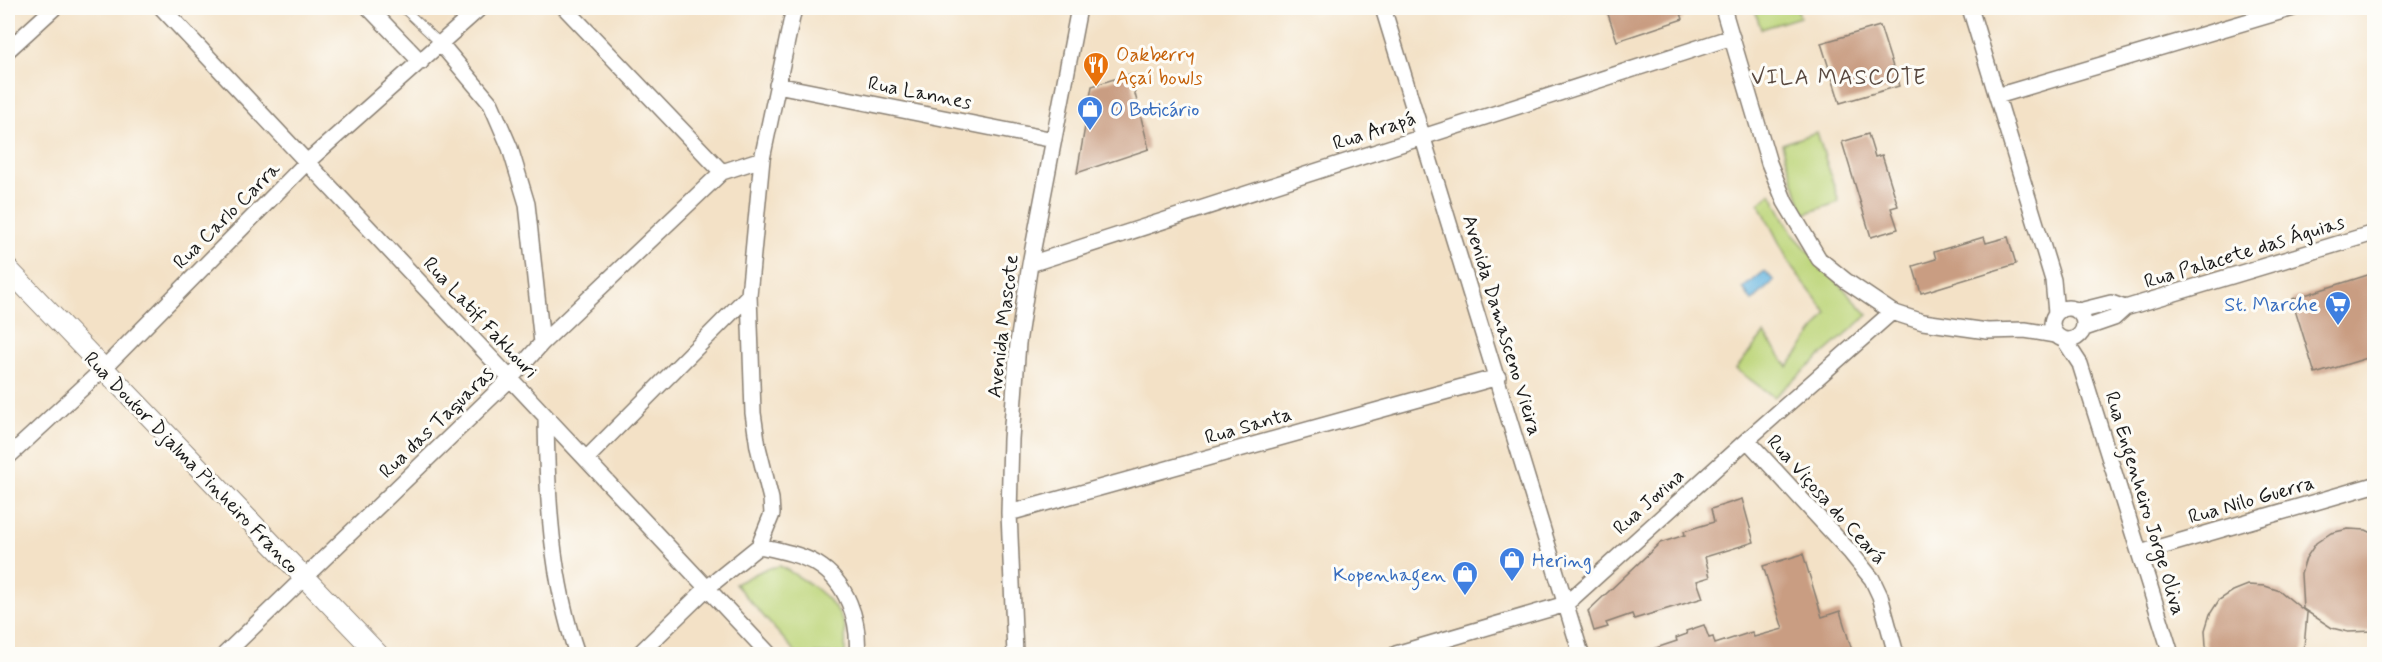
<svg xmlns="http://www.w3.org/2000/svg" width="2382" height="662" viewBox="0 0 2382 662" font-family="Mynerve,sans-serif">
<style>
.green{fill:#bed67b;stroke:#6d794c;stroke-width:1.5}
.water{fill:#64b4df;stroke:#40687e;stroke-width:1.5}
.building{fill:#c99d82}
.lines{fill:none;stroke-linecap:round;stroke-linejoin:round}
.service-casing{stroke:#887e71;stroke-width:10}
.minor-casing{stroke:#887e71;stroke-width:18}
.tertiary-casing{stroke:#887e71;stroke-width:22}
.service{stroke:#fff;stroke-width:8}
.minor{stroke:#fff;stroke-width:15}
.tertiary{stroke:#fff;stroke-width:20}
.labels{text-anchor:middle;stroke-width:6;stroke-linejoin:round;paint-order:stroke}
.food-label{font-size:20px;fill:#c56008;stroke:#fdfcf7;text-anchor:start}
.street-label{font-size:20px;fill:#1c1c1c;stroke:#fdfcf7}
.shop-label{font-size:20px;fill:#366cbe;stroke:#fdfcf7;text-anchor:start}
.quarter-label{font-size:22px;letter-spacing:1.5px;fill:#594940;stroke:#fdfcf7}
</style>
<rect width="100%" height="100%" fill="#fdfcf7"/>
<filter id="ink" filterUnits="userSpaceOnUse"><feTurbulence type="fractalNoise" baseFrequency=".0167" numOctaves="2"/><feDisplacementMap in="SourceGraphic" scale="12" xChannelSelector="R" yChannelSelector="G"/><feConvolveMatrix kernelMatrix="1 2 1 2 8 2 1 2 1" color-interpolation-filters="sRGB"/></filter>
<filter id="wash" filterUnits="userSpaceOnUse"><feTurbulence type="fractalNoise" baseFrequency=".008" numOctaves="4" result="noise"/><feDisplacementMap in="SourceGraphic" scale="24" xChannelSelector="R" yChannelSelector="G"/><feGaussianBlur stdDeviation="1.35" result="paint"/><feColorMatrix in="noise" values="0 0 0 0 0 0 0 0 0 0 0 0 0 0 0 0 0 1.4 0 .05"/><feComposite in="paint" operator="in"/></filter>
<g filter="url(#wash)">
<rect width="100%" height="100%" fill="#f3e1c6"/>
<path class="green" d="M1754,8H1797L1800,17L1761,29Z
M1817,132L1839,202L1804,214L1782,144Z
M1771,193L1792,233L1868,315L1774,397L1736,369L1764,334L1788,367L1827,313L1792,268L1759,203Z
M780,566C803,579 832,595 843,622C847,631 845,644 845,654H797L735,584L765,569Z"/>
<path class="water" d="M1765,271L1774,281L1752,301L1743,288Z"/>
<g id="blocks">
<path class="building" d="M1606,8H1679L1683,19L1617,41Z
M1880,26L1899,86L1840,103L1821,43Z
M1130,74L1149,149L1077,173L1092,86Z
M1868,134L1875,157L1882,155L1898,206L1891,208L1898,229L1871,237L1842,142Z
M1984,237L1986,243L2008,237L2016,264L1921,293L1913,266L1936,259L1934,252Z
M2374,273V356L2315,374L2292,299Z
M1742,499L1754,542L1705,557L1710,577L1697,581L1703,598L1634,619L1632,614L1606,623L1608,627L1594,631L1588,611L1660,543L1685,535L1684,531L1714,522L1711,509Z
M2348,529L2366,530L2374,534V631L2348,632L2332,628L2303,609L2301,574L2306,558L2316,543L2331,533Z
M1803,554L1822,617L1840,611L1853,654H1644V652L1677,641L1676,638L1687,634L1686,631L1704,625L1709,638L1713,637L1715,644L1752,632L1754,637L1783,629L1763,566Z
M2248,585L2265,586L2280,591L2307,613L2304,648L2302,654H2209L2206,646L2205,630L2210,614L2219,600L2233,591Z"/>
</g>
</g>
<g filter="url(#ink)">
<use href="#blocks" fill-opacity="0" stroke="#887e71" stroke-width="1.5"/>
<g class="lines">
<defs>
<path id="service" d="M403,8L440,43"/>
<path id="minor" d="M162,8L769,654
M369,8L421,62
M565,8L722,172
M1383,8L1581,654
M1723,8L1769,163L1785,202L1819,259L1846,281L1892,312L1923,322L1987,331L2025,330L2055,335
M1970,8L2053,280L2056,313
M440,43L491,104L510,148L527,204L542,343
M8,50L54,8
M777,85L1054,140
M1997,96L2293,8
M1030,264L1732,37
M2052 324a16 16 0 1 1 32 0a16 16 0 1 1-32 0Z
M2079,311L2111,303L2125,308
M2085,328L2114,318L2125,308L2374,233
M2065,341L2080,364L2171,654
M546,417C547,497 551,578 577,654
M1747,440L1851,553L1872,579L1880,596L1896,654
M8,457L102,370L307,162L480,8
M586,459L749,295
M1009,513L1498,377
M759,546C778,550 800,554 817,564C847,582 860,621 857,654
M2140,553L2374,485
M225,654L510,379L542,343L722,172L762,159
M639,654L707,588L759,546L772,514L771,499L758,447L753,413L749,295L762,159L794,8
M1015,654L1009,513L1011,439L1018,343L1030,264L1079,8
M1396,654L1566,604L1747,440L1892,312"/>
<path id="tertiary" d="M8,269L378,654"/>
</defs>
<use href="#service" class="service-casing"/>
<use href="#minor" class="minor-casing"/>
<use href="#tertiary" class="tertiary-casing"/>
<use href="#service" class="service"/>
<use href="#minor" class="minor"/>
<use href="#tertiary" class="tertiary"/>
</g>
</g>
<defs>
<symbol id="restaurant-pin" viewBox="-11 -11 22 30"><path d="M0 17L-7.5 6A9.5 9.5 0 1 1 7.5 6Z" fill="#e8710a" stroke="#fdfcf7"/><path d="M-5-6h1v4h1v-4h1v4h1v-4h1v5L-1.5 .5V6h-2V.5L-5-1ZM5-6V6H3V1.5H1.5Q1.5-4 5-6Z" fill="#fff"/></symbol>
<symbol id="shop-pin" viewBox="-11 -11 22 30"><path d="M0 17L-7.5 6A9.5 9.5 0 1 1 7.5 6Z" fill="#3f7fe0" stroke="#fdfcf7"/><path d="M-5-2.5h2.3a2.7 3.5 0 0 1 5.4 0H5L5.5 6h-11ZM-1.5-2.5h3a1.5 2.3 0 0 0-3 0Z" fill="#fff"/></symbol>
<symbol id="supermarket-pin" viewBox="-11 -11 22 30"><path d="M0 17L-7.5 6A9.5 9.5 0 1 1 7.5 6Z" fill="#3f7fe0" stroke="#fdfcf7"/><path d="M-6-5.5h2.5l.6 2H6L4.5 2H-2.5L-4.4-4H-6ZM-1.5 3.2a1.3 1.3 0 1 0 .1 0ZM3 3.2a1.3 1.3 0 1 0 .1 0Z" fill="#fff"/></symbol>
</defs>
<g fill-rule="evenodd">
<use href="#restaurant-pin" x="1081" y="50" width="30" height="40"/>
<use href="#shop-pin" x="1075" y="94" width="30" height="40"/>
<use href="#supermarket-pin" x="2323" y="289" width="30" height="40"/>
<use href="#shop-pin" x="1497" y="545" width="30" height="40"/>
<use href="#shop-pin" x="1450" y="559" width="30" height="40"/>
</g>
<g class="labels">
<g class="food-label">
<text x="1116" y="61">Oakberry<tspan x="1116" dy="23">Açaí bowls</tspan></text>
</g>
<g class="street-label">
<text transform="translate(920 92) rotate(11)" y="7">Rua Lannes</text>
<text transform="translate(1374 130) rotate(-18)" y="7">Rua Arapá</text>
<text transform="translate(226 215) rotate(-45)" y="7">Rua Carlo Carra</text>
<text transform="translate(2244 251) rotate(-17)" y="7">Rua Palacete das Águias</text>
<text transform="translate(481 317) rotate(47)" y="7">Rua Latif Fakhouri</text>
<text transform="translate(1503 325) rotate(73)" y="7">Avenida Damasceno Vieira</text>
<text transform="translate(1002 326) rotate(-83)" y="7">Avenida Mascote</text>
<text transform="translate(436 422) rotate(-44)" y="7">Rua das Taquaras</text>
<text transform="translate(1248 425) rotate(-16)" y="7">Rua Santa</text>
<text transform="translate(192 462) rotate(46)" y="7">Rua Doutor Djalma Pinheiro Franco</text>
<text transform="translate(1827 499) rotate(48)" y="7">Rua Viçosa do Ceará</text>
<text transform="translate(2251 499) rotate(-16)" y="7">Rua Nilo Guerra</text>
<text transform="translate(1648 501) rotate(-42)" y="7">Rua Jovina</text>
<text transform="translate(2146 503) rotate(73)" y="7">Rua Engenheiro Jorge Oliva</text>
</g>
<g class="shop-label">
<text x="1110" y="116">O Boticário</text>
<text x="2318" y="311" text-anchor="end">St. Marche</text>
<text x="1532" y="567">Hering</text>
<text x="1446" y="581" text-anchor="end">Kopenhagen</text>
</g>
<g class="quarter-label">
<text x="1839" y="84">VILA MASCOTE</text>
</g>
</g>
<rect width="2382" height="662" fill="none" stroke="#fdfcf7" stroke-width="30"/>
</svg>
